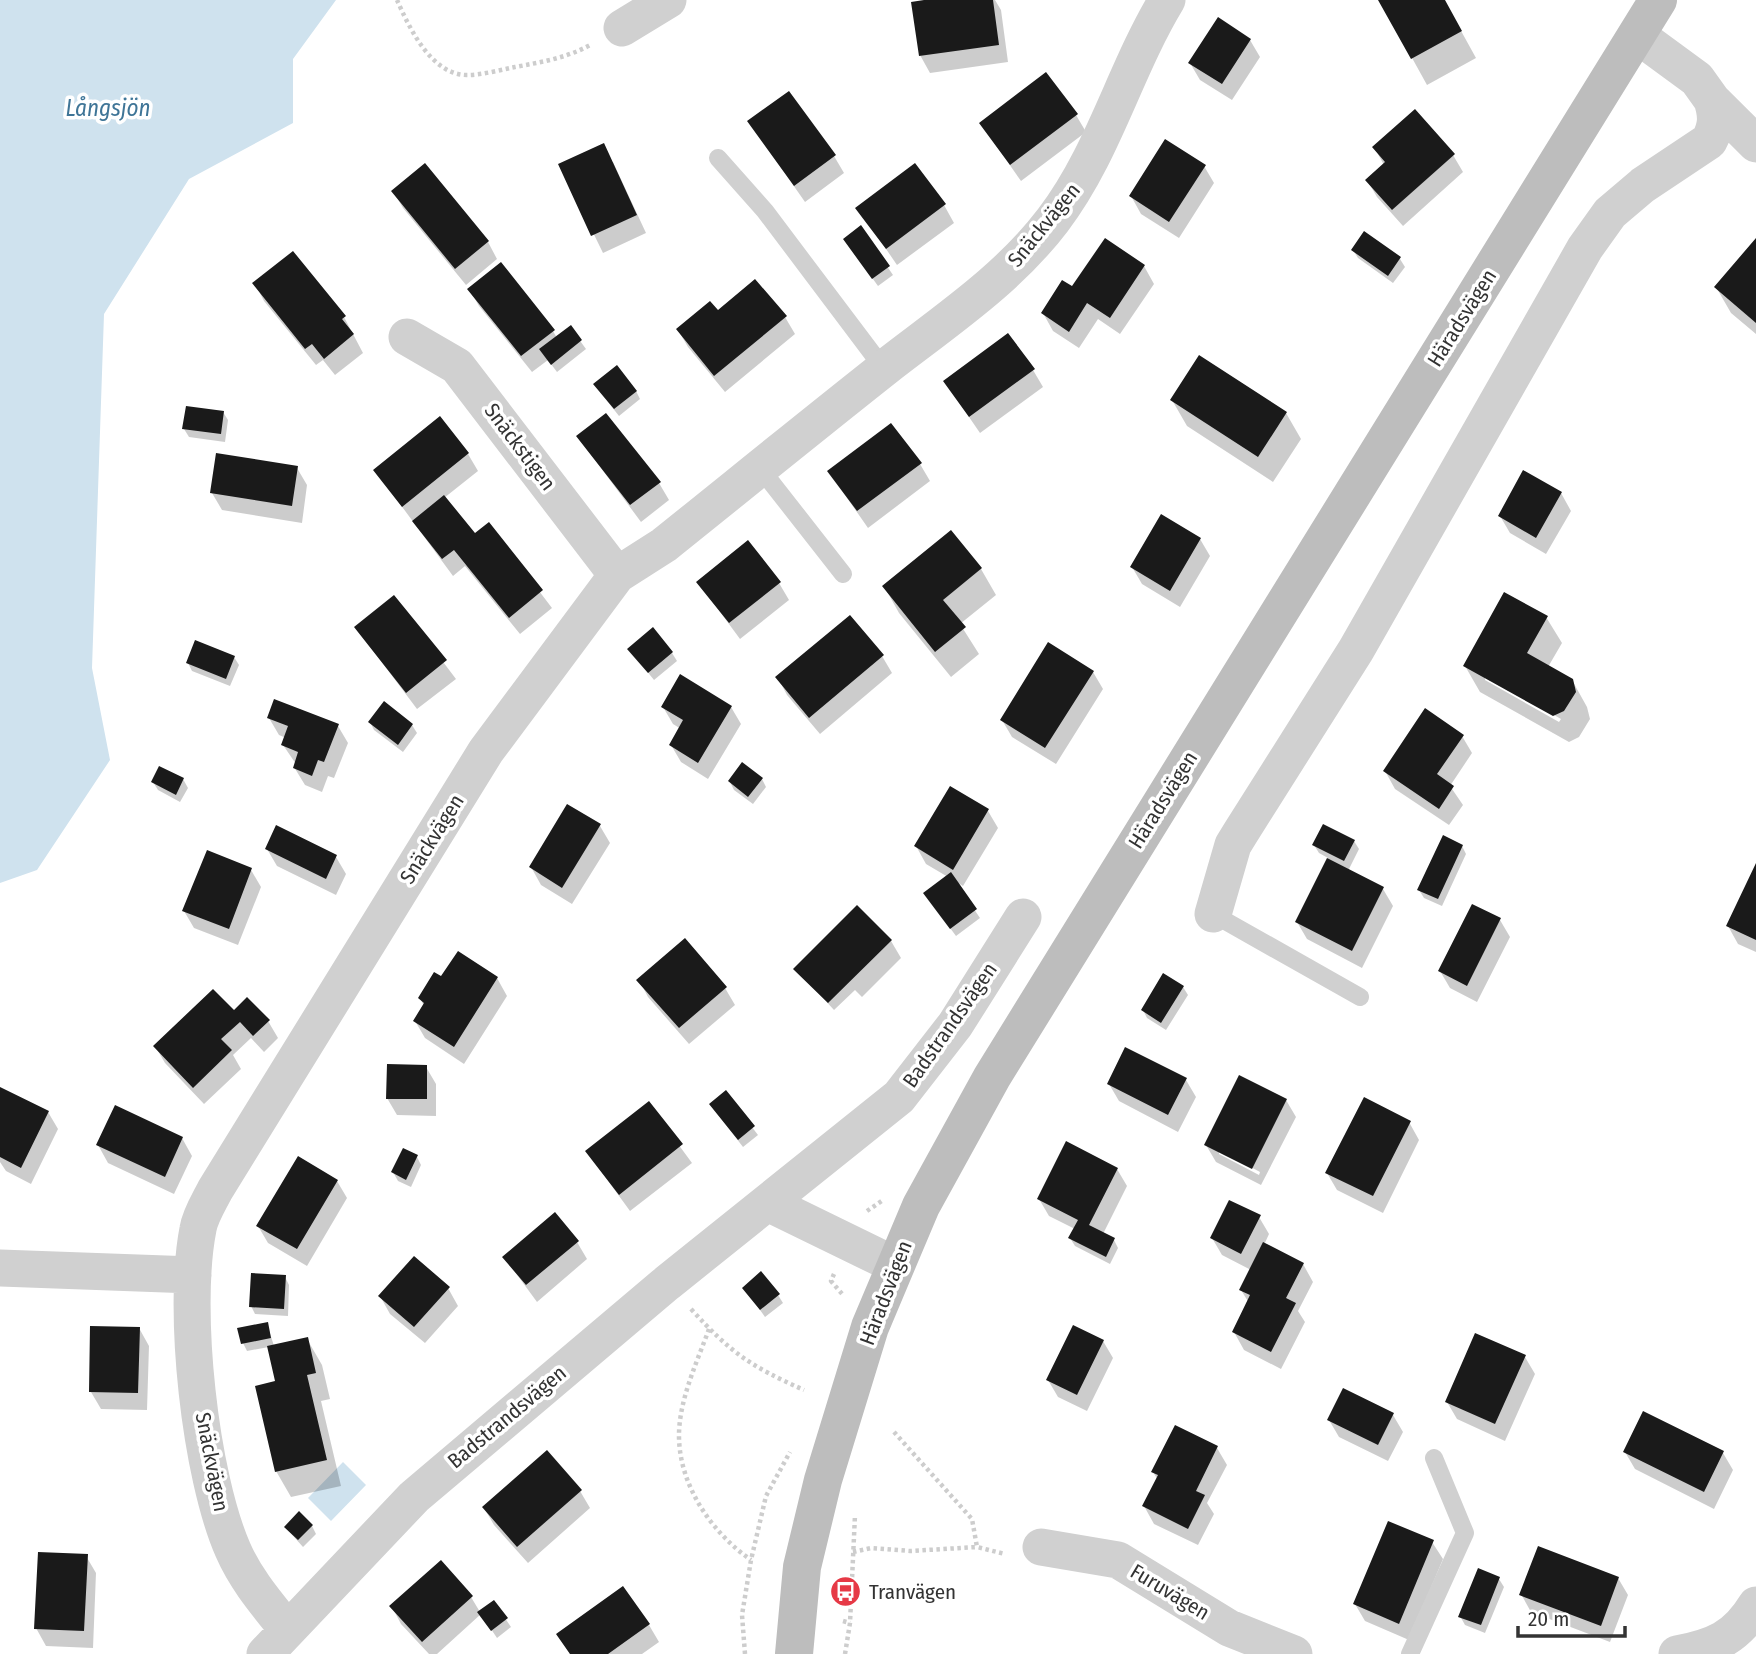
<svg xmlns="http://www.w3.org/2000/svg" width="1756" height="1654" viewBox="0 0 1756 1654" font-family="'Fira Sans Condensed',sans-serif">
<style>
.water{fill:#cfe2ee}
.shadow{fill:#0003;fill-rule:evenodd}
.building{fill:#1a1a1a}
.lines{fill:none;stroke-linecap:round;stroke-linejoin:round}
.path{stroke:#cdcdcd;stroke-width:4.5;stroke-dasharray:3.5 3.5;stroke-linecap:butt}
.lane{stroke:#d0d0d0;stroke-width:18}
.street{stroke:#d0d0d0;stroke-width:37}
.secondary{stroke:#bdbdbd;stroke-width:38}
.labels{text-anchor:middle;stroke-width:7;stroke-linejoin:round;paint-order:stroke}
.street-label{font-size:21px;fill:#333;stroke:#fff}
.poi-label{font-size:21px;fill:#333;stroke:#fff;text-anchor:start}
.water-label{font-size:23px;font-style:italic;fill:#3f7597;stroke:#fff}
</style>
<rect width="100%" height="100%" fill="#fff"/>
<path class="water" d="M0,0H336L293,59V123L189,179L104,314L92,668L110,760L37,870L0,883Z
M343,1462L366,1485L331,1521L308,1498Z"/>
<path class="shadow" d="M937,0H995L1001,10L1008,62L930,73L920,55Z
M1380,0H1444L1476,58L1427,85Z
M1250,40L1260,57L1232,100L1200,80L1190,63Z
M1076,115L1086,132L1021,181L981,124Z
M749,122L834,156L844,173L805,202Z
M1374,147L1453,155L1463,172L1403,226L1377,197L1367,180L1384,165Z
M613,162L646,233L603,253L560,165Z
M1204,166L1214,183L1179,238L1141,214L1131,196Z
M393,191L488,242L497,259L466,285L403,208Z
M944,205L954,223L897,265L858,208Z
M861,228L893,275L878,286L850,247Z
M1365,234L1400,259L1405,267L1393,283L1358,258L1353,250Z
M1756,241V334L1731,313L1716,287Z
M1144,266L1154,284L1120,334L1098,319L1079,348L1053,331L1043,313L1073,289Z
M255,284L344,317L363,353L335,375L323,360L316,365L264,301Z
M469,289L553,331L557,338L570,327L586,349L557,372L548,360L532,372L479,306Z
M718,313L785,317L795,334L725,392L688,347L678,330Z
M1033,370L1043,387L980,433L945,382Z
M636,391L640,399L619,416L600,392Z
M1172,400L1286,413L1301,439L1273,482L1187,426Z
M223,412L228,420L225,442L189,437L184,429Z
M578,437L659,483L669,500L641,522Z
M468,454L478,471L444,498L475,535L488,524L552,608L520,634L465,566L453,576L375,470Z
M920,464L930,481L868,528L829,472Z
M297,468L307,485L302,523L222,510L212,493Z
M1561,493L1571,511L1546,554L1510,533L1500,516Z
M951,532L981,569L996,595L960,624L979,654L951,677L899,613L884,586Z
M1200,539L1210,556L1180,607L1142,584L1132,567Z
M698,582L779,583L789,600L740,639Z
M394,597L456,679L417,709L356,628Z
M1546,617L1562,643L1548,667L1572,680L1587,707L1590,719L1579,737L1569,742L1480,692L1465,666ZM1485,676L1561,719L1559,722L1485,680Z
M629,649L672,653L677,661L654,680Z
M882,656L892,673L820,734L787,695L778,678Z
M234,657L239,665L230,686L192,671L188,663Z
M1093,672L1103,689L1056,764L1012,737L1002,720Z
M663,707H731L741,724L708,779L681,762L671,745L681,729L673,724Z
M269,718L338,726L348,743L334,778L328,776L322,792L305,785L294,767L296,764L283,745L286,738L279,735Z
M370,722L412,725L417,733L403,752L374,730Z
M1462,736L1472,753L1450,786L1463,805L1449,825L1395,789L1385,771Z
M183,779L188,788L180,802L158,790L153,782Z
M762,779L766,787L753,804L734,790L730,782Z
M988,811L998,828L963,886L955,881L980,918L956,936L930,901L948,877L926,864L916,846Z
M600,826L610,843L572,904L541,885L531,867Z
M1354,841L1359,849L1348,871L1383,889L1393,906L1362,968L1307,939L1297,922L1328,858L1319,853L1314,845Z
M1462,846L1466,854L1442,906L1424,898L1419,890Z
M267,849L336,857L346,874L336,895L277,866Z
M1756,867V952L1738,944L1728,926Z
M251,870L261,887L238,945L194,928L184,911Z
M1500,920L1510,937L1477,1002L1450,988L1440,971Z
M891,941L901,958L862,997L855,990L834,1010L796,969Z
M458,953L497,978L507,996L464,1064L425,1038L415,1021L424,1006L420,998L442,979Z
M639,980L725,988L735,1005L689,1044L648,997Z
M1183,987L1188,995L1166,1030L1147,1018L1143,1010Z
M234,1012L268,1021L278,1038L264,1052L251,1038L233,1055L241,1069L204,1104L165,1063L155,1046Z
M426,1067L436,1084V1116L397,1115L387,1098Z
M1186,1080L1196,1097L1178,1132L1119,1101L1109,1084Z
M0,1088L48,1112L58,1129L31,1184L6,1171L0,1162Z
M726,1093L758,1135L743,1147L716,1112Z
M1286,1100L1296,1117L1261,1185L1216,1162L1206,1145ZM1219,1150L1260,1172L1259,1175L1219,1154Z
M648,1103L692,1163L630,1211L587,1152Z
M1409,1122L1419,1140L1383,1213L1337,1190L1327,1173Z
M182,1138L192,1156L174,1194L108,1163L98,1145Z
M417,1157L421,1165L411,1187L398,1181L393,1172Z
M1117,1169L1127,1186L1103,1234L1114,1240L1118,1248L1110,1264L1075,1246L1070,1238L1075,1229L1049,1216L1039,1199Z
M337,1181L347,1198L307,1266L268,1243L258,1226Z
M1259,1217L1269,1234L1264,1245L1303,1264L1313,1282L1298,1311L1305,1322L1281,1369L1244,1350L1234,1332L1249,1303L1241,1290L1251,1270L1222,1255L1212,1238Z
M577,1242L587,1259L537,1302L504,1257Z
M285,1277L289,1285L288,1316L255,1314L251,1306Z
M448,1288L458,1306L425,1343L390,1314L380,1296Z
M744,1288L778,1295L783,1303L765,1317Z
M267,1324L274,1346L307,1339L322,1365L330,1399L321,1401L341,1486L291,1497L276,1471L277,1383L269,1347L247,1351L243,1343Z
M139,1328L149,1346L147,1410L101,1409L91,1392Z
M1103,1341L1113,1358L1087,1411L1058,1397L1048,1380Z
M1525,1357L1535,1374L1505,1441L1457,1419L1447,1402Z
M1393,1415L1403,1432L1388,1461L1339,1437L1329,1420Z
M1217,1448L1227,1465L1207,1503L1214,1514L1198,1545L1154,1524L1144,1506L1158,1480L1153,1472Z
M1625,1452L1723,1453L1733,1470L1714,1509L1635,1469Z
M580,1491L590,1508L528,1563L494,1525L484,1508Z
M312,1526L316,1534L303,1547L286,1528Z
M1432,1542L1443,1559L1409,1640L1365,1621L1355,1604Z
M86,1556L96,1573L93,1648L46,1646L36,1628Z
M1618,1578L1628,1595L1610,1642L1531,1612L1521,1594Z
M1499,1579L1504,1587L1485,1633L1465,1625L1460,1616Z
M471,1597L480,1612L494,1602L511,1627L497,1638L481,1614L437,1654H429L401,1624L392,1607Z
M649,1625L659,1642L642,1654H570L558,1635Z"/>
<path class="building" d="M924,0H993L999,45L919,56L911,2Z
M1378,0H1445L1462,31L1411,59Z
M1218,17L1251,39L1222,84L1188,63Z
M1046,72L1078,114L1010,165L979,123Z
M789,91L836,155L794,186L747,121Z
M1415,109L1455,154L1392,210L1365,180L1385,162L1372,147Z
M1165,139L1206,165L1169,222L1129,196Z
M604,143L637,215L591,236L558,164Z
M425,163L489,241L455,269L391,191Z
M915,163L946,204L886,249L855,208Z
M861,225L890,266L872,279L843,239Z
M1364,231L1401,257L1388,276L1351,250Z
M1105,238L1145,265L1110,318L1087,303L1069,332L1041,313L1062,280L1072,286Z
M1756,238V323L1714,287Z
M293,251L346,316L342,319L354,334L324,359L312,344L305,349L252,283Z
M501,262L555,330L521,356L467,289Z
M755,279L787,316L714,376L676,329L710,301L718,310Z
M571,325L582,340L551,365L539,349Z
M1008,333L1035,369L969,417L943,381Z
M1199,355L1287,412L1258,457L1170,400Z
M617,365L637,391L614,409L593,384Z
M186,406L224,411L221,434L182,429Z
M606,413L661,482L630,505L576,436Z
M440,416L469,453L402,507L373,470Z
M891,423L922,463L857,511L827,471Z
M216,453L298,466L292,506L210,493Z
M1523,470L1562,492L1536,538L1498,516Z
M444,495L475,533L489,522L543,590L509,618L454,550L442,559L412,521Z
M1161,514L1201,538L1170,591L1130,567Z
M951,530L982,568L943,600L966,627L935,652L882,586Z
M748,540L781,582L729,623L696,582Z
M1504,592L1548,616L1527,653L1573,679L1576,692L1564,711L1553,716L1463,666Z
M394,595L447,660L406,693L354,627Z
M850,615L884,655L809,718L775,677Z
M653,627L673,652L648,673L627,649Z
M195,640L235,656L226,679L186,663Z
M1048,642L1094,671L1045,748L1000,720Z
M680,674L732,706L698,763L669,745L683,720L661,707Z
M274,699L339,724L324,762L318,760L312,776L293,768L298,752L281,745L288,726L267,718Z
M384,701L413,724L398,745L368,722Z
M1425,708L1464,735L1437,774L1454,786L1439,809L1383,771Z
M742,762L763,778L748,797L728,781Z
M159,766L184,778L176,795L151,782Z
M950,786L989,809L953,870L914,846Z
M567,804L601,824L562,888L529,867Z
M1323,824L1355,840L1344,861L1312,845Z
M276,825L337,855L326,879L265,849Z
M1443,835L1463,845L1438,899L1417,890Z
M207,850L252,868L229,929L182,911Z
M1327,858L1384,887L1352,951L1295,922Z
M1756,863V940L1726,926Z
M951,872L977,909L950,929L923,893Z
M1472,904L1501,918L1467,986L1438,971Z
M857,905L892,940L828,1003L793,969Z
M685,938L727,987L679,1028L636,980Z
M458,951L498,977L454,1047L413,1021L424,1003L418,998L434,972L441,976Z
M1163,973L1184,986L1161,1023L1141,1010Z
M213,989L234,1010L247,997L270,1020L253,1036L240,1022L221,1039L232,1050L193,1088L153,1046Z
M1125,1047L1187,1078L1168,1115L1107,1084Z
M387,1064L427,1065V1099H386Z
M1239,1075L1287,1099L1252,1169L1204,1145Z
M0,1087L49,1111L21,1168L0,1157Z
M726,1090L755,1126L738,1140L709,1104Z
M1364,1097L1411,1121L1373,1196L1325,1173Z
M649,1101L683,1144L619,1195L585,1151Z
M115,1105L183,1137L165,1177L96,1145Z
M1066,1141L1118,1168L1089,1225L1115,1238L1106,1257L1068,1238L1078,1220L1037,1199Z
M403,1148L418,1155L406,1180L391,1172Z
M298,1156L338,1180L297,1249L256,1226Z
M1229,1200L1261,1215L1241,1254L1210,1238Z
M555,1212L579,1241L526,1285L502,1257Z
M1263,1242L1304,1263L1286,1298L1296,1303L1271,1352L1232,1332L1250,1295L1239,1290Z
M414,1256L450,1287L414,1327L378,1296Z
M761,1271L780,1294L760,1310L742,1288Z
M251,1273L286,1275L284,1309L249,1307Z
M268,1322L271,1338L241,1344L237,1328Z
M1073,1325L1104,1340L1077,1395L1046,1380Z
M90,1326L140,1327L138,1393L89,1392Z
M1475,1333L1526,1355L1495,1424L1445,1402Z
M308,1337L316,1373L307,1375L327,1460L275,1472L255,1386L275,1381L267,1346Z
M1343,1388L1394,1413L1378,1445L1327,1420Z
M1643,1411L1724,1451L1704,1492L1623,1452Z
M1175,1425L1218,1446L1196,1491L1205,1495L1188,1529L1142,1506L1158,1475L1151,1472Z
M547,1450L582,1490L517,1547L482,1507Z
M299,1511L313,1525L298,1540L284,1527Z
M1388,1521L1434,1540L1399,1624L1353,1604Z
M1538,1546L1619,1577L1601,1626L1519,1595Z
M38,1552L88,1554L84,1631L34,1629Z
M441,1560L473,1596L422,1642L389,1606Z
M1478,1568L1500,1577L1481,1625L1458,1617Z
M623,1586L650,1624L608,1654H570L556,1634Z
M494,1600L508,1618L491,1631L477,1612Z"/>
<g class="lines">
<path class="path" d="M397,0C409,27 431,75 467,75C482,75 500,70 515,67C542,62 567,58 592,44
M867,1211L883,1200
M834,1274L831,1281L843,1295
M691,1309C731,1353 750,1366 804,1390
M709,1329C697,1362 680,1398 679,1433C678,1484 711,1532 751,1560
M894,1432L972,1519L977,1547L1005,1554
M853,1552L871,1548L910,1551L977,1547
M843,1621L850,1623
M745,1654L742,1615L751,1560L766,1496L790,1452
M845,1654L850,1623L855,1515"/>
<path class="lane" d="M718,158L765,211L884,369
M760,468L843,574
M1213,914L1360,997
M1410,1654L1465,1533L1434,1458"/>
<path class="street" d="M622,28L668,0
M1637,35L1697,79L1712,100L1756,144
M407,337L457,366L617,575
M1213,914L1233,845L1241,832L1356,650L1585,248L1610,213L1643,185L1709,141C1717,126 1717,116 1712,100
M768,1203L895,1265
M0,1268L193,1275
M1041,1547L1118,1560L1229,1628L1294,1654
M287,1629C267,1604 246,1580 233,1550C200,1475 182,1310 198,1229C200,1216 209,1202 215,1190L486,751L617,575L664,545C740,484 815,423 891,363C948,319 1009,278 1053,220C1104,153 1124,71 1167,0
M265,1654L414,1497L667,1283L899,1097L955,1025L1023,917
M1677,1654C1714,1647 1736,1638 1756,1605"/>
<path class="secondary" d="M794,1654L802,1567L823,1480L870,1327L921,1206L992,1077L1658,0"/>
</g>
<defs>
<symbol id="bus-disc" viewBox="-11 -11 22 22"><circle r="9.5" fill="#e63946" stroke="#fff"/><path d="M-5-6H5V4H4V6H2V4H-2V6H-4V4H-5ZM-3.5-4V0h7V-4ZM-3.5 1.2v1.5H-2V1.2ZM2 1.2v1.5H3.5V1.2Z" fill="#fff"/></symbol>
</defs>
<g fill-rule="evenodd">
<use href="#bus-disc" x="828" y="1574" width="35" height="35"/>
</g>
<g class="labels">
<g class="street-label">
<text transform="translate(1044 225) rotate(-51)" y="7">Snäckvägen</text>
<text transform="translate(1462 318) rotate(-58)" y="7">Häradsvägen</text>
<text transform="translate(520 447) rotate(53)" y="7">Snäckstigen</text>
<text transform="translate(1163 800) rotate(-58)" y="7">Häradsvägen</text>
<text transform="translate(432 839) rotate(-58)" y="7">Snäckvägen</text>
<text transform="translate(950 1025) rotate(-55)" y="7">Badstrandsvägen</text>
<text transform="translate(886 1293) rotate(-69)" y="7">Häradsvägen</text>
<text transform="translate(507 1417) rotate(-40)" y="7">Badstrandsvägen</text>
<text transform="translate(212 1462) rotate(79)" y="7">Snäckvägen</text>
<text transform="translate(1170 1592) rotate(31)" y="7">Furuvägen</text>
</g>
<g class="poi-label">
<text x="869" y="1599">Tranvägen</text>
</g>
<g class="water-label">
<text x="108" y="116">Långsjön</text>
</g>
</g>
<path d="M1518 1626v10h107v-10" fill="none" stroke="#333333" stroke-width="3.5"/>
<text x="1528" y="1626" font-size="21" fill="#333333" stroke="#ffffff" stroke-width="5" paint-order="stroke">20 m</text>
</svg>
